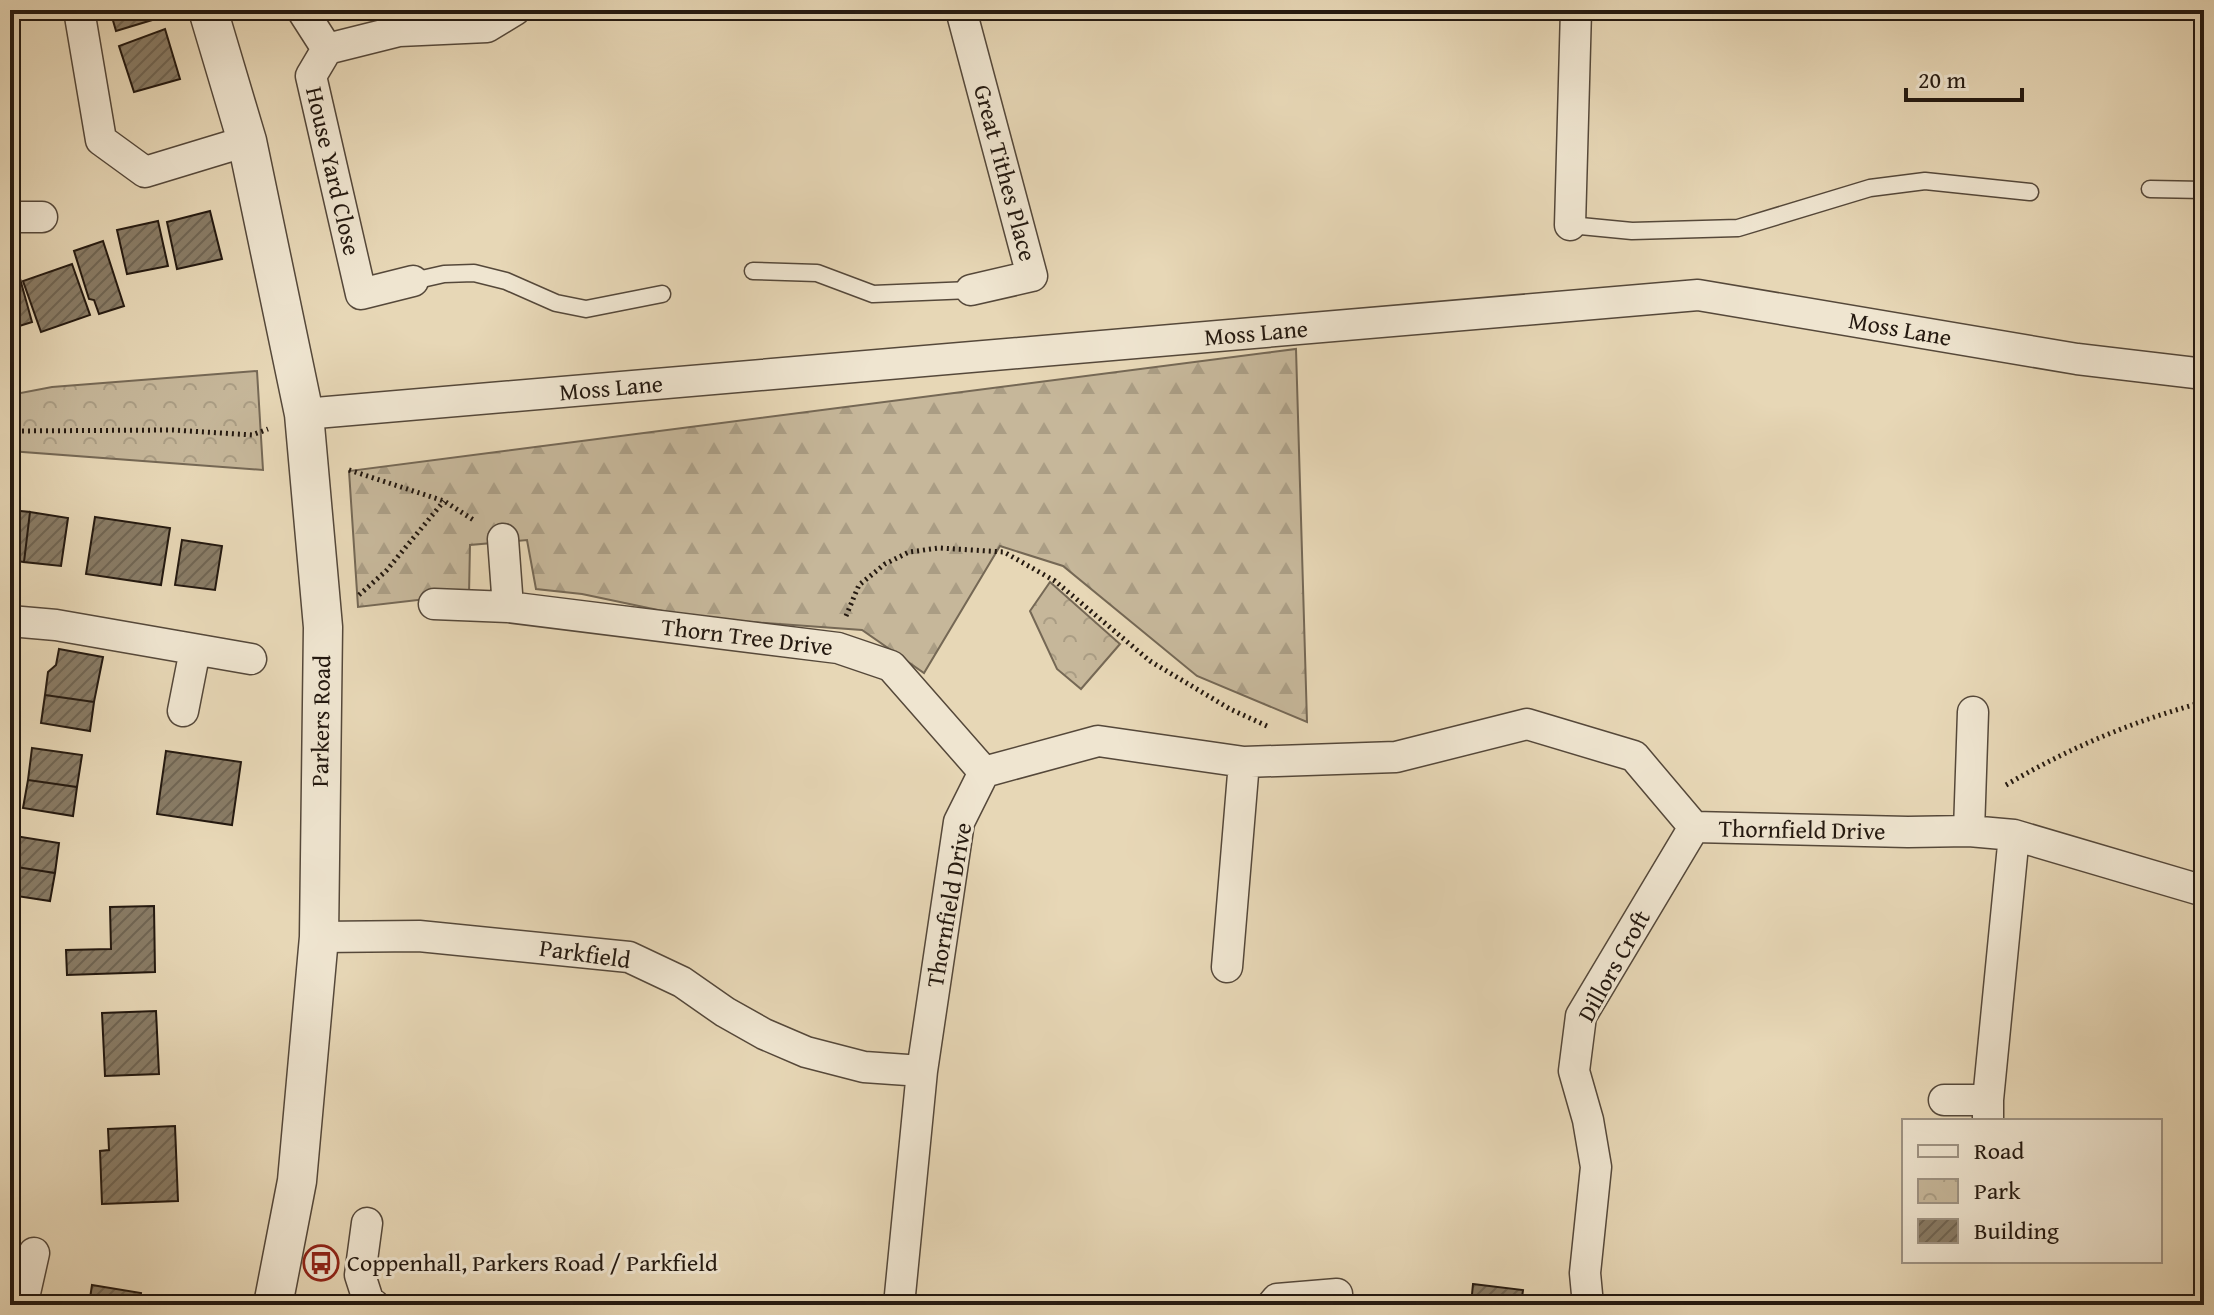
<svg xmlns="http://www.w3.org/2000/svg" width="2214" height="1315" viewBox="0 0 2214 1315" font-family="'Gentium Book Plus',serif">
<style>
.forest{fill:url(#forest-firs);stroke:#756855;stroke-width:2}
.park{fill:url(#park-crowns);stroke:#756855;stroke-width:2}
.building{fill:url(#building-hatch);stroke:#241910;stroke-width:2}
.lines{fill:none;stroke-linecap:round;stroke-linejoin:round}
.service-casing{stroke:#55483a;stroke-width:19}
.minor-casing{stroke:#55483a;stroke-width:33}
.tertiary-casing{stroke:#55483a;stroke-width:41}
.path{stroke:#241910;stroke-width:5;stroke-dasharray:2 4;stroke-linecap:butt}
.service{stroke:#efe5d0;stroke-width:16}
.minor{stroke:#efe5d0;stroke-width:30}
.tertiary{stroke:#efe5d0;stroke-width:38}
.labels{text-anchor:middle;stroke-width:6;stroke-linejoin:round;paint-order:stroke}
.street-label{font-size:24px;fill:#241910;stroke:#efe5d0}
.poi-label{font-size:24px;fill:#241910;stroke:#efe5d0;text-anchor:start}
</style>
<defs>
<pattern id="forest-firs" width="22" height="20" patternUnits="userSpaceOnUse" patternTransform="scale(2)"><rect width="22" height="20" fill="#c6b79a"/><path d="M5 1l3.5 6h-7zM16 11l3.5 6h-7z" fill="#aa9d84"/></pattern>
<pattern id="park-crowns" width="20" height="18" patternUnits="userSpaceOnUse" patternTransform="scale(2)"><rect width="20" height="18" fill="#c6b79a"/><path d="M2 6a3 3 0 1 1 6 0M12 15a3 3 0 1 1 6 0" fill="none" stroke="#aa9d84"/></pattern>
<pattern id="building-hatch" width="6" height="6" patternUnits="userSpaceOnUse" patternTransform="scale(2)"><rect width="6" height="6" fill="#897c66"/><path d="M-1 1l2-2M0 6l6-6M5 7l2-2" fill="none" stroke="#706553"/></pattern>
</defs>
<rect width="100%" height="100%" fill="#e7d7b6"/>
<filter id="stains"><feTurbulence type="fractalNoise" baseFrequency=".0025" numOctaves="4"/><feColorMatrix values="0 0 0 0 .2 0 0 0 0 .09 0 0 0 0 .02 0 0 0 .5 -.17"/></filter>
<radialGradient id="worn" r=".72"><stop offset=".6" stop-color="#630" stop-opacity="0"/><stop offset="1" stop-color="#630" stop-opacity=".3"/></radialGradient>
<path class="forest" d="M1296,349L1307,722L1197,676L1063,566L1000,546L924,673L862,630L696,618L582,594L536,589L527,540L470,545L469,594L358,607L349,471Z"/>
<path class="park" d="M257,371L263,470L10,451V395L52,387Z
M1050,582L1120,644L1081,689L1057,669L1030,611Z"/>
<path class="building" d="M110,10H159L162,17L116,31Z
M165,29L180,79L134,92L119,46Z
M210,211L222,259L177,269L167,222Z
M158,221L168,266L127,274L117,230Z
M103,241L124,306L99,314L94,300L89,299L74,251Z
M72,264L90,315L41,332L23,281Z
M19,275L32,322L10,329V277Z
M10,510L30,512L24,562L10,560Z
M30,512L68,518L61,566L24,562Z
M95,517L170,528L161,585L86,574Z
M182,540L222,546L215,590L175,585Z
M59,649L103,657L94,702L45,695L48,672L56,665Z
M45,695L94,702L90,731L41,723Z
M32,748L82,755L77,787L28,780Z
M166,751L241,762L232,825L157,814Z
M28,780L77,787L73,816L23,808Z
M15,836L59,843L55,873L10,866Z
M10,866L55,873L50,901L10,895Z
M154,906L155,972L67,975L66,950L111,949L110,907Z
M156,1011L159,1074L105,1076L102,1013Z
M175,1126L178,1201L102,1204L100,1151L109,1150L108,1129Z
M1473,1284L1523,1290L1521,1305H1471Z
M92,1285L141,1293L139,1305H89Z"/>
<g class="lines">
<defs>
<path id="service" d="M2150,189L2204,190
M1570,225L1632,231L1738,228L1870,188L1925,181L2030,192
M753,271L817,273L873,294L971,290
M413,281L444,274L474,273L506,281L556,303L586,309L662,294"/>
<path id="minor" d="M79,10L101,140L145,172L247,141
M302,10L327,49
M961,10L1032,276L971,290
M10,217H42
M1570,225L1576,10
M413,281L361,294L311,76L327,49L399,31L487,27L515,10
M304,414L1698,295L2077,359L2204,374
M503,539L508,607
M434,604L508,607L838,648L891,666L984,772
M10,621L56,625L251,659
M183,711L195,650
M1969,831L1973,712
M319,937L419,936L629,957L682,982L725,1012L764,1034L806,1052L864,1067L922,1071
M1227,967L1244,762
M1944,1100H1988
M1988,1121V1100L2014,835
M367,1223L360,1275L369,1303L374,1305
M23,1302L34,1253
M899,1305L922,1071L959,822L984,772L1098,741L1244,762L1396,757L1527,724L1634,756L1694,827L1908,832L1969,831L2014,835L2204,891
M1272,1305L1277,1299L1337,1294
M1588,1305L1585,1273L1596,1167L1588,1120L1574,1071L1581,1016L1694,827"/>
<path id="tertiary" d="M208,10L247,141L304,414L323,627L319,937L297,1181L273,1305"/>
</defs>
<use href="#service" class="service-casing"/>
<use href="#minor" class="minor-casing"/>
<use href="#tertiary" class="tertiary-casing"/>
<path class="path" d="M10,431L173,430L252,435L268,429
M349,470L444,501L475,521
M359,595L386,571L444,501
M846,616L859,585L885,564L909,552L939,548L1004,552L1055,581L1150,661L1230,709L1267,726
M2006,785C2069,748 2133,721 2204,702"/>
<use href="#service" class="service"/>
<use href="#minor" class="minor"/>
<use href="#tertiary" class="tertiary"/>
</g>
<defs>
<symbol id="bus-ring" viewBox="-11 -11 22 22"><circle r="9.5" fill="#efe5d0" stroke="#8f2418" stroke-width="1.5"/><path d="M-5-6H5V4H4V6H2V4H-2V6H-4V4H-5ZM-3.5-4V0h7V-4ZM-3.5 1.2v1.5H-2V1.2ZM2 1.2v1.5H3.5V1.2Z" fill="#8f2418"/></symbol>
</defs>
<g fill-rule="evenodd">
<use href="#bus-ring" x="301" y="1243" width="40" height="40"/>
</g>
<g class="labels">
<g class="street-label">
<text transform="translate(333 171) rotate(77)" y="8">House Yard Close</text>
<text transform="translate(1005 173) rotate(75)" y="8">Great Tithes Place</text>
<text transform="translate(1900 329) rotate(10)" y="8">Moss Lane</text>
<text transform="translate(1256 333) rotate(-5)" y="8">Moss Lane</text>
<text transform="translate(611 388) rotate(-5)" y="8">Moss Lane</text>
<text transform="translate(747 637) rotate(7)" y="8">Thorn Tree Drive</text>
<text transform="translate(321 721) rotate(-89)" y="8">Parkers Road</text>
<text transform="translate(1802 830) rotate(1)" y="8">Thornfield Drive</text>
<text transform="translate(949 905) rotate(-80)" y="8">Thornfield Drive</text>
<text transform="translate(585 954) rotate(8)" y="8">Parkfield</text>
<text transform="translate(1614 966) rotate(-61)" y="8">Dillors Croft</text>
</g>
<g class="poi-label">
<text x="347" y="1271">Coppenhall, Parkers Road / Parkfield</text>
</g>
</g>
<rect width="2214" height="1315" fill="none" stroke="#e7d7b6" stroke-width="40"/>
<rect x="12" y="12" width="2190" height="1291" fill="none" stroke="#241910" stroke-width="4"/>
<rect x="20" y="20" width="2174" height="1275" fill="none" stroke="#241910" stroke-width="2"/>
<rect x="1902" y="1119" width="260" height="144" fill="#efe5d0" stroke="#9e9383" stroke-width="2"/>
<rect x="1918" y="1145" width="40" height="12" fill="#efe5d0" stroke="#9e9383" stroke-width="2"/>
<text x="1974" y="1159" font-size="24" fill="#241910">Road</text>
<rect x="1918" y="1179" width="40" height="24" fill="url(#park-crowns)" stroke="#9e9383" stroke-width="2"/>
<text x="1974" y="1199" font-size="24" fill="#241910">Park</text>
<rect x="1918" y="1219" width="40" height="24" fill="url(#building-hatch)" stroke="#9e9383" stroke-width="2"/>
<text x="1974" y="1239" font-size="24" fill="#241910">Building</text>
<path d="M1906 88v12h116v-12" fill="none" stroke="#241910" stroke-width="4"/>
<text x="1918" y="88" font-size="24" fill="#241910" stroke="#efe5d0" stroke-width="6" paint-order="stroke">20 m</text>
<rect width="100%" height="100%" filter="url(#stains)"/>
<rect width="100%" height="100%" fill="url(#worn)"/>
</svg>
